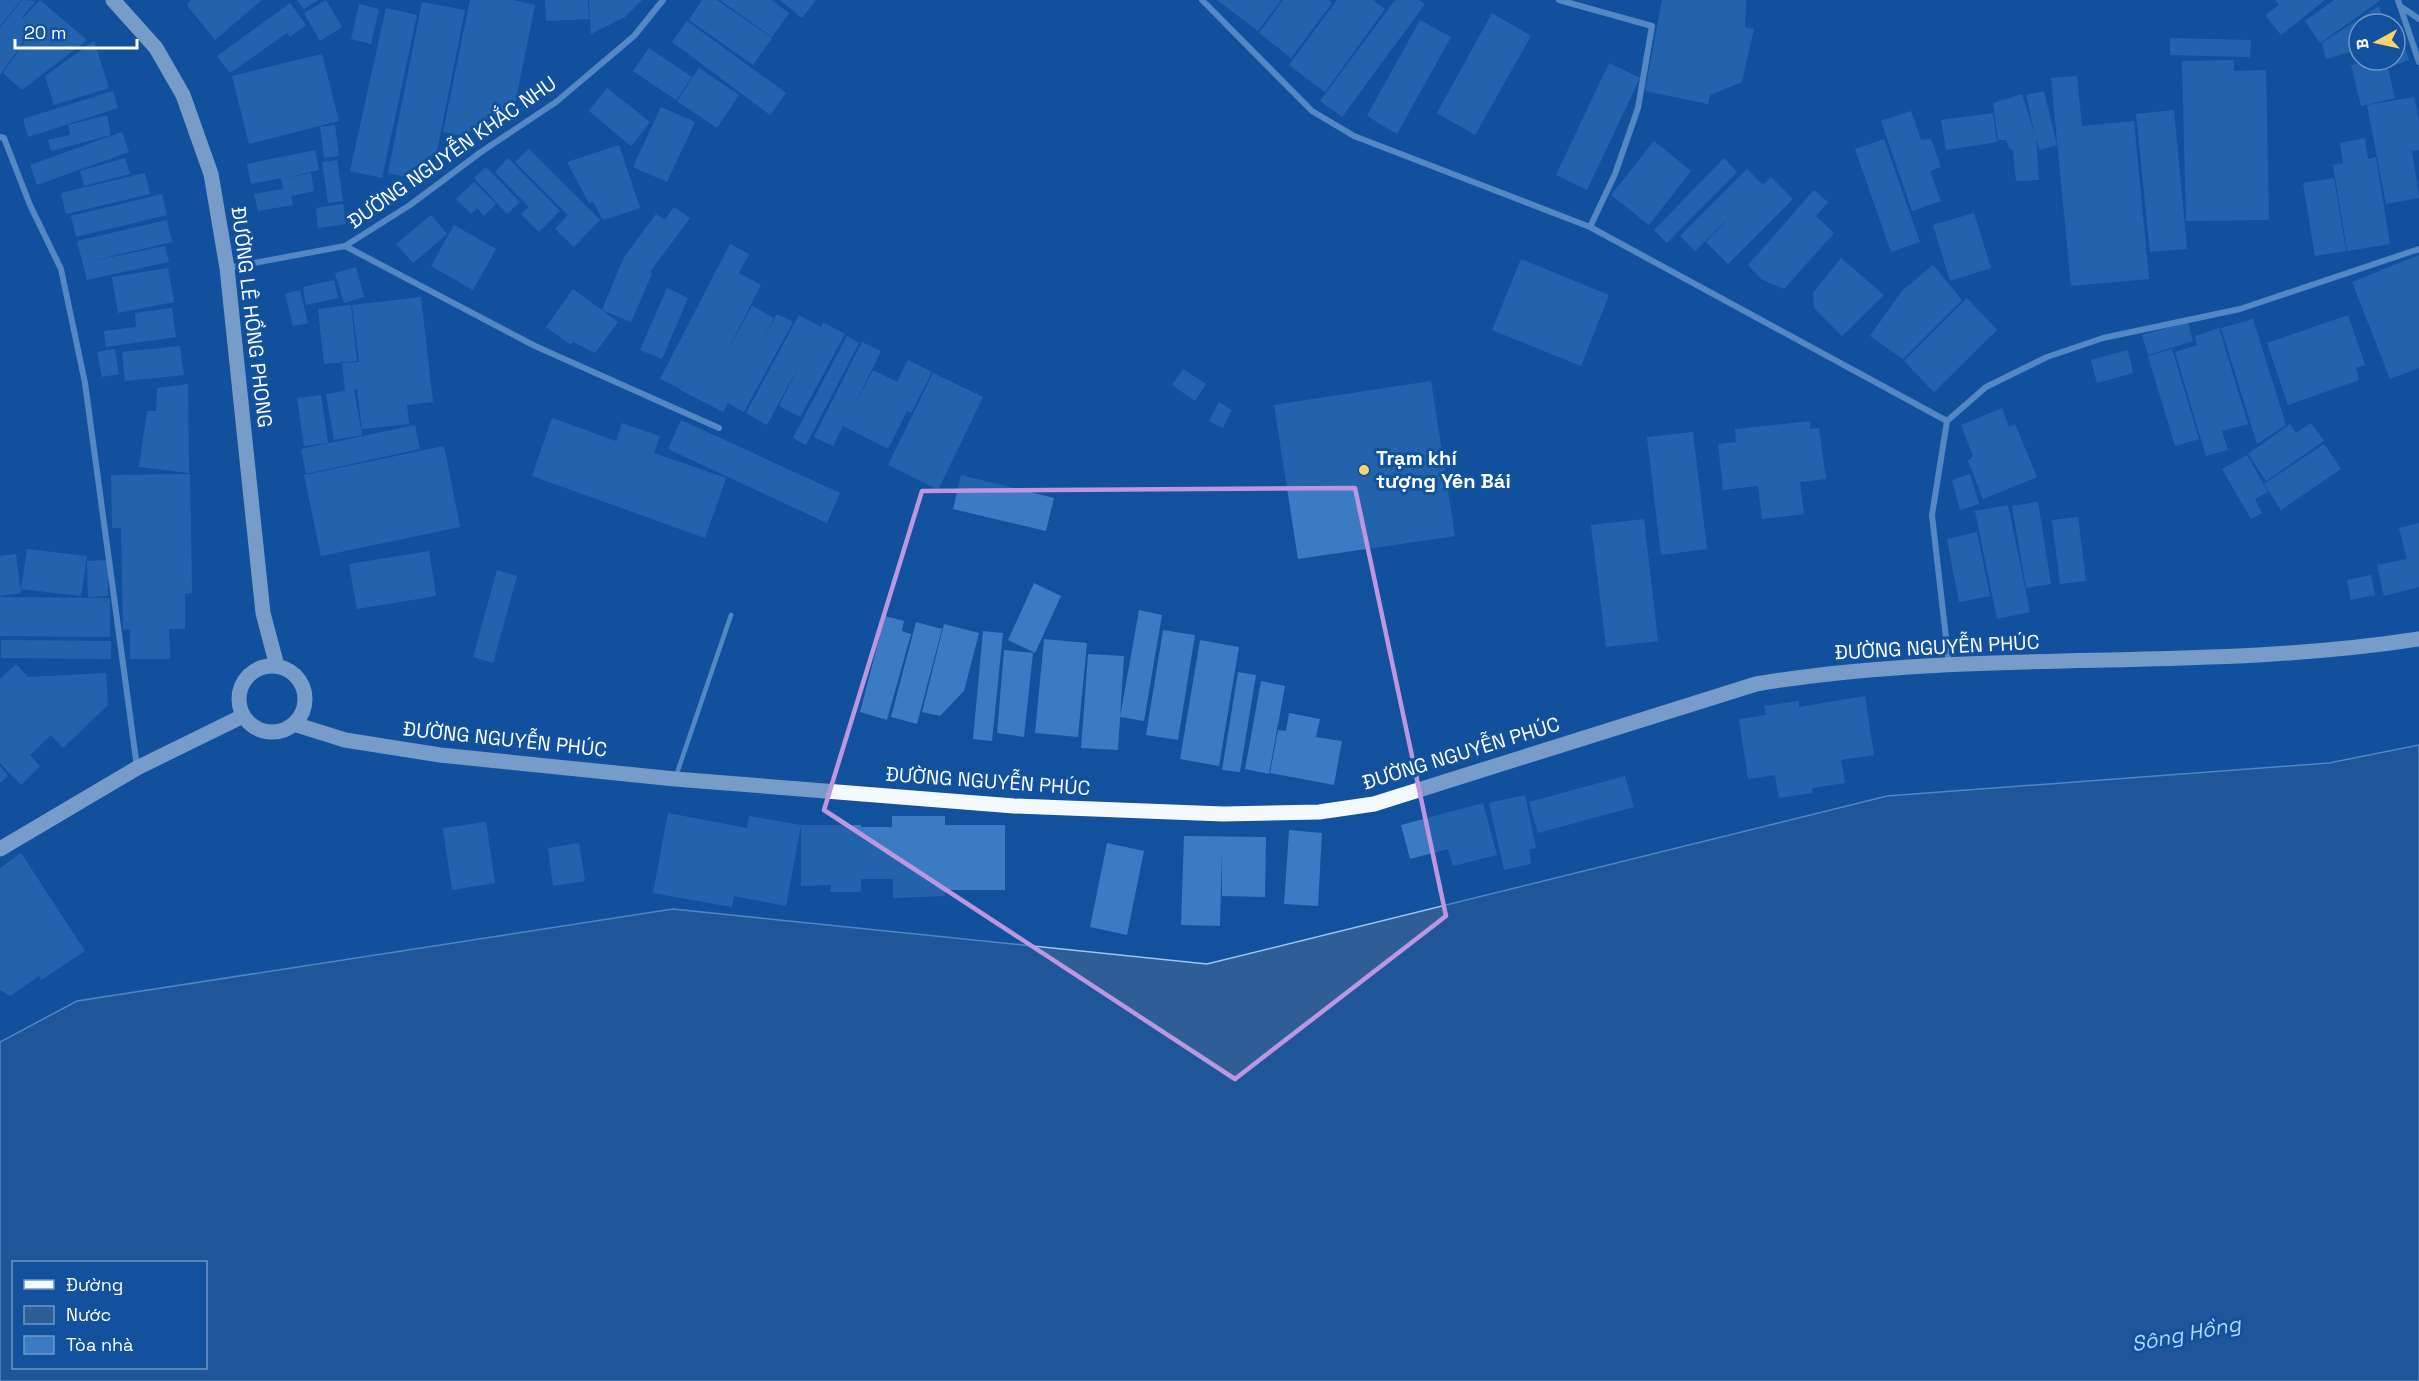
<svg xmlns="http://www.w3.org/2000/svg" width="2419" height="1381" viewBox="0 0 2419 1381" font-family="'Space Grotesk',sans-serif">
<style>
.water{fill:#2f5e96;stroke:#99c7f8;stroke-width:1.5;fill-rule:evenodd}
.building{fill:#3a7bc4}
.lines{fill:none;stroke-linecap:round;stroke-linejoin:round}
.service{stroke:#a7ccf4;stroke-width:4.5}
.minor{stroke:#a7ccf4;stroke-width:6}
.primary{stroke:#f4f9ff;stroke-width:15}
.marked{fill:none;stroke:#bd96df;stroke-width:4.5;stroke-linejoin:round}
.poi-dot{fill:#ffd16a;stroke:#11519d;stroke-width:2}
.labels{text-anchor:middle;stroke-width:6;stroke-linejoin:round;paint-order:stroke}
.street-label{font-size:20px;fill:#fff;stroke:#11519d}
.poi-label{font-size:20px;font-weight:bold;fill:#fff;stroke:#11519d;text-anchor:start}
.water-label{font-size:21px;font-style:italic;fill:#b4d6fb;stroke:#11519d}
</style>
<rect width="100%" height="100%" fill="#11519d"/>
<path class="water" d="M2419,745V1381H0V1042L77,1001L673,909L1207,964L1887,796L2329,763ZM14,1262H206V1368H14Z"/>
<path class="building" d="M0,0H21L0,26Z
M22,0L36,1L22,17L20,15L32,30L0,75V28Z
M40,0L87,40L22,90L3,73L33,30L23,18Z
M191,0H262L215,40L187,5Z
M297,0H318L304,9Z
M326,0L342,27L320,41L304,13Z
M470,0H513L535,5L515,104L462,136L443,132Z
M545,0H588L589,19L546,21Z
M589,0H642L625,17L591,34Z
M702,0H717L772,38L753,65L689,20Z
M720,0H771L789,13L772,37Z
M780,0H816L802,18Z
M1217,0H1281L1258,31Z
M1283,0H1328L1332,3L1291,58L1259,33Z
M1337,0H1373L1385,9L1325,92L1289,65Z
M1395,0H1419L1425,4L1342,117L1320,101Z
M1662,0H1746L1745,27L1754,29L1742,82L1710,95L1708,104L1645,91Z
M2275,0H2325L2281,35L2265,15L2279,5Z
M2334,0H2381L2320,43L2305,21Z
M422,2L465,10L437,151L402,176L388,173Z
M290,3L306,25L290,37L287,33L230,73L217,56Z
M359,4L379,9L371,44L351,39Z
M2379,6L2385,24H2359V49L2326,59L2322,43Z
M386,8L417,15L382,178L350,171Z
M1492,13L1531,36L1475,135L1437,113Z
M1420,20L1451,37L1397,134L1367,116Z
M687,21L786,93L770,115L672,42Z
M2170,38L2251,40L2250,57L2170,55Z
M2403,40L2409,60L2389,67L2387,60H2395V42Z
M94,41L109,88L54,105L45,76Z
M649,48L692,77L676,100L633,71Z
M322,54L339,121L249,144L232,76Z
M2234,60V71L2266,70L2269,220L2186,221L2182,61Z
M2374,60H2386L2395,98L2361,106L2351,65Z
M1609,63L1640,78L1587,190L1556,175Z
M699,68L739,95L717,128L677,101Z
M2077,76L2082,126L2134,121L2149,279L2071,286L2051,78Z
M607,88L650,122L631,146L589,111Z
M113,91L118,108L28,137L23,119Z
M2044,91L2057,145L2039,150L2036,137L2039,180L2016,181L2013,150L2010,149L2006,140H1998L1993,103L2022,94L2035,135L2026,95Z
M2414,97L2419,121V150L2412,151L2419,198L2386,204L2367,105Z
M661,107L695,122L667,182L633,167Z
M2174,110L2187,249L2150,252L2136,114Z
M1911,111L1921,140L1931,139L1941,167L1930,171L1941,201L1912,211L1881,121Z
M1993,113L1997,142L1946,150L1941,120Z
M107,115L111,135L51,151L48,140L70,135L68,125Z
M335,125L339,156L324,158L320,127Z
M122,132L129,152L37,185L30,165Z
M2365,138L2368,159L2376,157L2390,244L2347,251L2333,165L2343,163L2340,143Z
M1884,139L1920,242L1891,252L1855,149Z
M1654,141L1691,171L1649,225L1611,195Z
M619,145L640,208L603,220L593,202L589,203L567,162Z
M529,149L600,220L574,247L555,229L568,215L515,162Z
M315,150L319,170L285,178L311,173L314,191L291,196L293,205L258,211L254,194L283,189L281,178L251,184L247,164Z
M125,158L130,174L84,186L80,171Z
M508,158L560,211L539,232L521,214L529,207L495,172Z
M1724,158L1737,172L1667,243L1654,230Z
M337,160L343,201L328,203L322,162Z
M486,167L520,202L507,214L474,178Z
M1747,169L1763,185L1771,177L1793,199L1728,264L1706,242L1736,211L1695,251L1680,236Z
M145,173L150,194L66,214L61,193Z
M2334,178L2346,251L2315,256L2303,183Z
M474,182L496,204L484,216L477,208L471,214L456,199Z
M1814,190L1828,202L1816,216L1834,233L1784,289L1761,279L1748,265Z
M162,194L167,215L76,237L71,216Z
M343,204L346,224L318,228L316,208Z
M674,207L690,218L650,272L652,274L631,322L602,310L623,259L656,214L665,220Z
M1974,213L1991,268L1950,281L1933,225Z
M431,215L447,234L413,263L396,244Z
M167,220L172,242L87,262L165,246L169,262L87,280L77,241Z
M454,225L496,249L473,290L431,266Z
M730,244L749,254L739,273L761,285L724,357L752,306L774,318L758,349L777,314L793,322L744,412L728,403L723,412L680,390L685,381L680,389L660,379Z
M2419,255V368L2390,379L2352,282Z
M1841,258L1884,295L1842,336L1814,308L1813,293Z
M1521,259L1609,295L1581,366L1492,330Z
M1933,265L1962,300L1903,359L1870,336L1902,291Z
M356,267L364,297L344,303L335,273Z
M168,268L174,302L118,313L112,277Z
M334,280L338,298L306,305L303,287Z
M667,288L688,298L662,359L640,350Z
M573,289L618,322L595,353L573,342L571,345L546,327Z
M300,290L308,323L293,326L285,294Z
M421,297L433,402L407,405L409,424L362,429L357,389H354L362,435L334,440L326,394L345,391L342,363L359,362L352,305Z
M1967,298L1997,330L1934,392L1904,361Z
M351,305L357,361L324,364L318,309Z
M172,308L176,337L106,347L104,331L136,327L135,313Z
M799,315L821,327L823,322L845,334L800,417L779,406L800,363L767,425L746,413Z
M2348,315L2365,365L2356,368L2359,380L2288,405L2267,343Z
M2253,319L2286,425L2257,444L2221,328Z
M2188,322L2193,341L2148,355L2142,335Z
M2219,328L2248,424L2222,431L2228,450L2206,456L2175,352L2197,345L2195,336Z
M847,336L859,343L806,445L793,438Z
M862,342L881,351L850,414L873,370L897,382L908,360L932,372L911,413L907,411L888,449L843,426L833,446L814,437Z
M180,346L184,375L125,381L122,352Z
M115,349L119,374L102,377L97,352Z
M2172,349L2199,439L2175,446L2148,356Z
M2128,350L2133,373L2097,383L2091,360Z
M1183,369L1206,384L1195,401L1172,385Z
M933,373L983,397L938,490L888,465Z
M1431,381L1455,536L1298,559L1274,405Z
M188,384L189,473L139,467L147,411H156L157,388Z
M321,395L328,443L304,446L297,398Z
M1219,402L1232,410L1223,428L1209,421Z
M2002,408L2009,427L2015,424L2037,477L1983,499L1968,461L1973,456L1961,425Z
M552,418L616,441L622,423L660,436L654,453L726,478L705,538L532,476Z
M681,420L840,493L827,523L668,449Z
M1810,421V429L1819,428L1826,479L1800,482L1804,514L1762,519L1758,486L1723,490L1718,444L1736,442L1735,429Z
M2311,423L2324,441L2266,481L2248,454L2290,424L2296,433Z
M415,425L420,449L306,474L301,449Z
M1693,432L1707,549L1661,555L1647,437Z
M2324,444L2341,469L2281,510L2264,484Z
M444,446L460,527L321,556L304,475Z
M2247,455L2268,492L2255,499L2262,513L2251,519L2222,469Z
M190,474L192,593L185,594V629H169L170,659H130V629L123,630L121,528H112L111,475Z
M1970,474L1979,504L1960,510L1952,480Z
M961,475L1054,498L1046,531L953,509Z
M2038,502L2051,584L2026,588L2012,506Z
M2008,505L2030,612L1997,619L1975,511Z
M2078,517L2086,581L2060,584L2052,520Z
M1644,519L1658,641L1606,647L1591,525Z
M2419,523V587L2384,596L2377,565L2407,559L2399,528Z
M1977,532L1990,596L1959,602L1947,539Z
M27,549L87,556L81,596L21,589Z
M429,551L436,596L357,609L349,564Z
M16,554L21,593L0,596V556Z
M108,560V596L88,597L87,561Z
M497,570L517,576L493,663L473,657Z
M2371,575L2375,595L2351,600L2347,580Z
M1034,583L1061,596L1035,653L1008,640Z
M0,597L110,598V637L0,636Z
M1139,610L1162,615L1144,721L1120,717Z
M885,616L904,621L902,631L911,634L887,720L860,712Z
M916,622L942,629L917,724L891,717Z
M944,624L979,633L964,691L940,716L922,712Z
M1163,630L1195,635L1178,740L1146,735Z
M983,631L1003,633L992,741L973,739Z
M1044,639L1087,643L1078,737L1035,733Z
M1,640L111,641V659L1,658Z
M1200,640L1239,647L1219,766L1180,759Z
M1004,650L1033,653L1024,737L997,733Z
M1088,654L1124,656L1118,750L1081,748Z
M16,664L28,677L106,673L108,705L63,748L51,735L30,755L40,766L21,785L0,763V679Z
M1238,672L1256,675L1240,772L1222,770Z
M1261,681L1285,686L1269,774L1245,769Z
M1865,696L1874,755L1841,760L1845,783L1812,788L1813,793L1779,798L1775,775L1748,779L1739,719L1766,715L1764,706L1799,701V707Z
M1289,713L1320,719L1316,737L1342,741L1334,785L1270,773L1278,730L1286,731Z
M0,766L8,776L0,783Z
M1625,776L1634,807L1538,833L1529,802Z
M1525,795L1536,848L1529,849L1531,864L1504,870L1489,803Z
M1483,803L1497,855L1453,866L1448,849L1410,859L1401,825Z
M668,813L747,828L749,816L801,825H861V827H892V816H945V825H1005V890H945V896L893,898V879H861V892H830L831,885L801,886V825L786,906L734,896L732,907L653,893Z
M486,822L495,883L452,890L443,828Z
M1289,830L1322,833L1318,906L1284,904Z
M1184,836L1266,837L1265,897L1222,896V850L1220,926L1181,925Z
M579,843L585,881L553,886L548,848Z
M1107,843L1144,851L1127,935L1090,927Z
M21,853L85,951L41,980L39,976L10,996L0,990V868Z"/>
<g class="lines">
<path class="service" d="M676,776L731,615"/>
<path class="minor" d="M1202,0L1312,111L1354,136L1590,227L1947,421L1932,515L1949,664
M1559,0L1652,26L1638,108L1615,174L1590,227
M2398,0L2419,62
M2400,6L2419,19
M0,137L4,138L30,205L61,269L85,383L137,767
M345,246L535,346L719,428
M227,268L345,246L410,205L481,152L556,102L634,36L663,0
M1947,421L1986,387L2047,357L2103,338L2240,309L2419,249"/>
<path class="primary" d="M113,0L156,48L183,95L211,174L227,268L263,613L277,666
M239 699a33 33 0 1 1 66 0a33 33 0 1 1-66 0Z
M294,724L345,740L440,755L675,779L1014,806L1223,814L1319,812L1374,804L1756,684C1975,647 2200,673 2419,639
M0,849L137,768L243,716"/>
</g>
<path d="M0 0H2419V1381H0ZM1355,488L1446,916L1235,1079L824,810L922,491Z" fill="#11519d" fill-opacity=".55" fill-rule="evenodd"/>
<path class="marked" d="M1355,488L1446,916L1235,1079L824,810L922,491Z"/>
<circle class="poi-dot" cx="1364" cy="470" r="6"/>
<g class="labels">
<g class="street-label">
<text transform="translate(452 152) rotate(-35)" y="7">ĐƯỜNG NGUYỄN KHẮC NHU</text>
<text transform="translate(252 317) rotate(83)" y="7">ĐƯỜNG LÊ HỒNG PHONG</text>
<text transform="translate(1937 647) rotate(-3)" y="7">ĐƯỜNG NGUYỄN PHÚC</text>
<text transform="translate(505 739) rotate(6)" y="7">ĐƯỜNG NGUYỄN PHÚC</text>
<text transform="translate(1461 753) rotate(-17)" y="7">ĐƯỜNG NGUYỄN PHÚC</text>
<text transform="translate(988 781) rotate(4)" y="7">ĐƯỜNG NGUYỄN PHÚC</text>
</g>
<g class="poi-label">
<text x="1376" y="465">Trạm khí<tspan x="1376" dy="23">tượng Yên Bái</tspan></text>
</g>
<g class="water-label">
<text transform="translate(2186 1334) rotate(-11)" y="7">Sông Hồng</text>
</g>
</g>
<rect x="12" y="1261" width="195" height="108" fill="#11519d" stroke="#7097c4" stroke-width="1.5"/>
<rect x="24" y="1280" width="30" height="9" fill="#f4f9ff" stroke="#7097c4" stroke-width="1.5"/>
<text x="66" y="1291" font-size="18" fill="#ffffff">Đường</text>
<rect x="24" y="1306" width="30" height="18" fill="#2f5e96" stroke="#7097c4" stroke-width="1.5"/>
<text x="66" y="1321" font-size="18" fill="#ffffff">Nước</text>
<rect x="24" y="1336" width="30" height="18" fill="#3a7bc4" stroke="#7097c4" stroke-width="1.5"/>
<text x="66" y="1351" font-size="18" fill="#ffffff">Tòa nhà</text>
<g transform="translate(2377 42) rotate(262)"><circle r="28" fill="#11519d" stroke="#7097c4" stroke-width="1.5"/>
<path d="M0-4.5L10 22L0 15L-10 22Z" fill="#ffd16a"/>
<text y="-9" font-size="16" font-weight="bold" text-anchor="middle" fill="#ffffff">B</text>
</g>
<path d="M15 39v9h122v-9" fill="none" stroke="#ffffff" stroke-width="3"/>
<text x="24" y="39" font-size="18" fill="#ffffff" stroke="#11519d" stroke-width="4.5" paint-order="stroke">20 m</text>
</svg>
